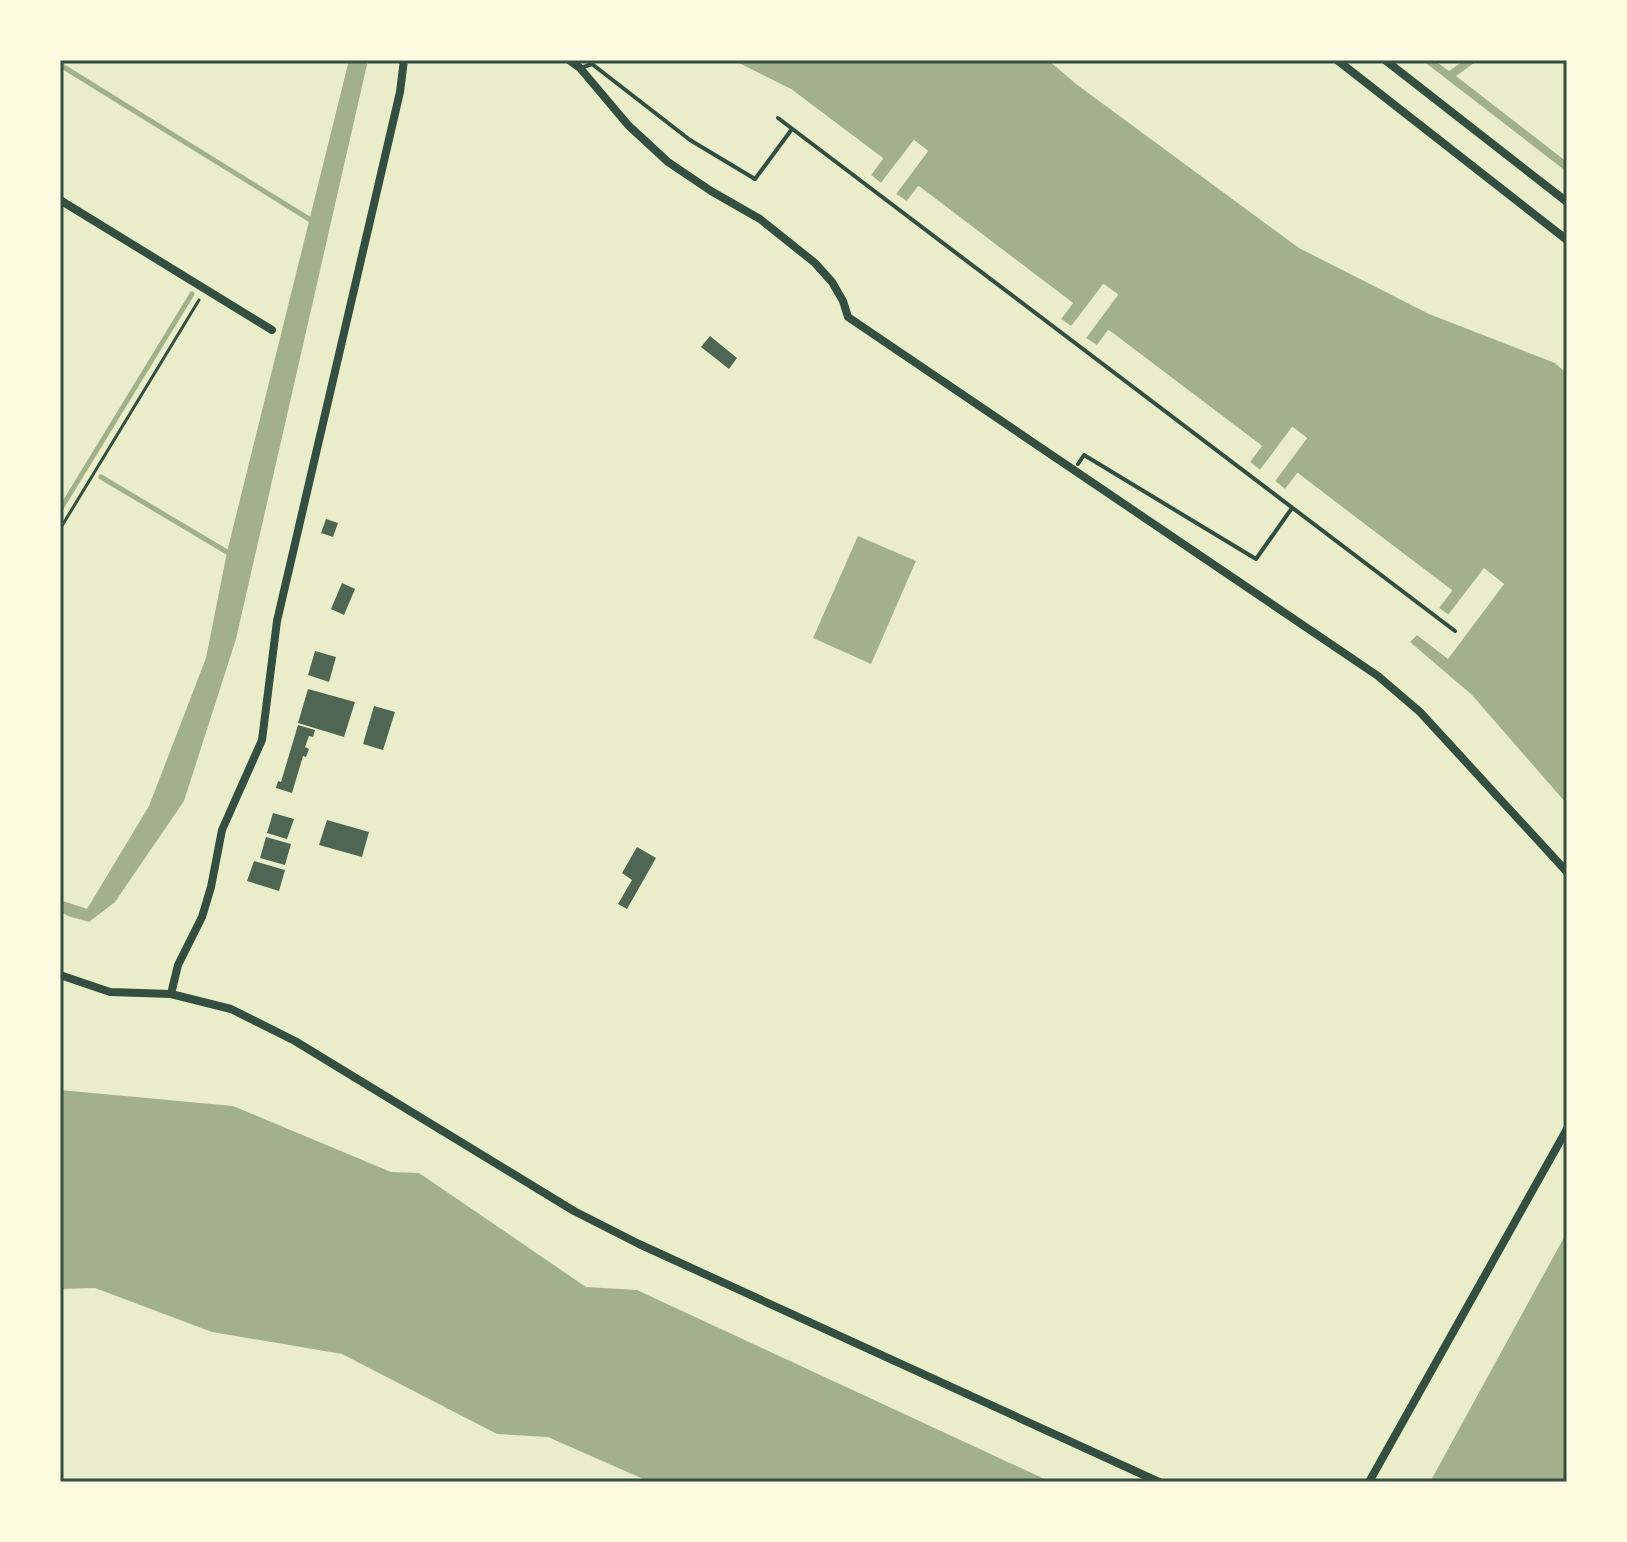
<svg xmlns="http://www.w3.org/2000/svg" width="1627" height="1542" viewBox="0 0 1627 1542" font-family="'IBM Plex Sans',sans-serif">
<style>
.water{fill:#a3b18a}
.pier{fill:#e9edc9}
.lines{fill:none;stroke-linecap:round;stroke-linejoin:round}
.stream{stroke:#a3b18a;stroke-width:5}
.building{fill:#4f6655}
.path{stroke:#344e41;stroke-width:3}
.service{stroke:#344e41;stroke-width:4}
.minor{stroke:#344e41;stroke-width:8}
.neatline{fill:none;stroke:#344e41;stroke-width:3}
</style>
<rect width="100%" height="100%" fill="#e9edc9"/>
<path class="water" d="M349,60H368L236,639L184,801L115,902L89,922L68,916L60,911V900L87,909L149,806L206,658L227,552Z
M733,60H1048L1076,84L1299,248L1429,314L1555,363L1567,374V804L1472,695L1410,642L1417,635L1448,658L1504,584L1484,569L1449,615L1439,608L1452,591L1298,473L1285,489L1275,481L1307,438L1292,427L1260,470L1250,462L1261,445L1108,330L1096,346L1086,338L1118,294L1103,284L1071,327L1061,319L1073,303L918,186L906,202L896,194L928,151L914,140L881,183L871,175L883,158L791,89Z
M1422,60H1434L1449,71L1465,60H1478L1456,76L1567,162V172Z
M858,536L916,561L871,664L813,638Z
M60,1090L233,1106L391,1172L419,1173L586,1287L637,1290L1051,1482H650L548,1437L497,1434L342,1354L212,1332L95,1288L60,1289Z
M1567,1232V1482H1430Z"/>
<path class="pier" d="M791,89L883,159L871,175L881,183L914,140L928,151L896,194L907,201L919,186L1073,303L1061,319L1071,326L1104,284L1118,295L1086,338L1097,345L1109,330L1262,446L1250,462L1260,470L1293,427L1307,438L1275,481L1285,489L1297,473L1452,590L1439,608L1448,615L1484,568L1504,584L1448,659L1417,635L1419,632L1447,653L1499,585L1485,574L1452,618H1446L1435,608L1447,591L1298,478L1286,493L1272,484L1271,479L1302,439L1294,433L1263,473H1258L1246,462L1256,447L1109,335L1097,350L1083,340L1082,336L1113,296L1104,289L1074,329L1069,330L1057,319L1067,303L920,191L907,206L893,196V192L923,152L915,145L884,186H880L867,175L878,160L789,92Z"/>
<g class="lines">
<path class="stream" d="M62,66L309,219
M101,477L227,552
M60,510L192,294"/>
</g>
<path class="building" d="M710,336L737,358L729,369L701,347Z
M326,519L338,523L333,537L321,533Z
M342,583L355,589L344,615L331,609Z
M315,651L336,657L329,682L308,675Z
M308,689L355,702L344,737L298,723Z
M374,706L395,712L383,750L363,744Z
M298,725L315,730L313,737L309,736L305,747L309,749L306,757L303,756L292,793L276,788L278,781L281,782Z
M273,813L294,819L287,839L267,833Z
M327,820L369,832L362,857L319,845Z
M266,837L291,844L285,865L260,858Z
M637,847L656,858L627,909L618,904L632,880L622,873Z
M254,861L285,870L279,891L247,881Z"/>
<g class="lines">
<path class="path" d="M60,529L199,300"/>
<path class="service" d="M581,68L592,64L690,140L755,179L792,129
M778,118L1455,631
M1078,464L1084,455L1256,559L1292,508"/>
<path class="minor" d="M569,60L580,68L628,125L668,162L711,191L760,219L815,263L832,282L843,301L848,317L1378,676L1420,712L1567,872
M1337,60L1567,240
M1385,60L1567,202
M60,200L272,330
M60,975L110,992L171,994L231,1009L295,1041L574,1211L639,1244L1159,1482
M171,994L178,965L202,917L211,887L222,830L262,740L277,621L400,92L404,60
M1369,1482L1567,1129"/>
</g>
<rect width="1627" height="1542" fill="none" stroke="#fefae0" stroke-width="124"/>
<rect x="62" y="62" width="1503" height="1418" class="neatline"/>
</svg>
